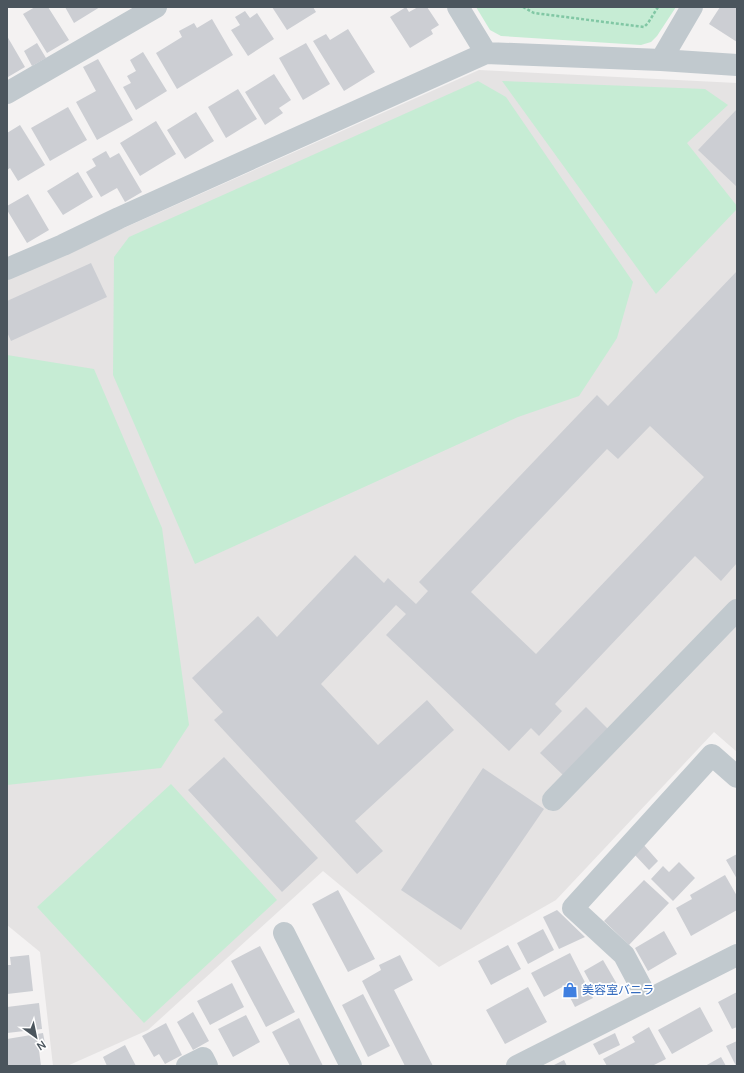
<svg xmlns="http://www.w3.org/2000/svg" width="744" height="1073" viewBox="0 0 744 1073" font-family="Manrope,'Noto Sans JP',sans-serif">
<style>
.education{fill:#e5e3e3}
.green{fill:#c6ecd4}
.building{fill:#ccced3;fill-rule:evenodd}
.lines{fill:none;stroke-linecap:round;stroke-linejoin:round}
.path{stroke:#81c7a4;stroke-width:2.5;stroke-dasharray:3 2;stroke-linecap:butt}
.minor{stroke:#c1c9ce;stroke-width:22}
.labels{text-anchor:middle;stroke-width:3.5;stroke-linejoin:round;paint-order:stroke}
.shop-label{font-size:12px;fill:#366cbe;stroke:#fff;text-anchor:start}
</style>
<rect width="100%" height="100%" fill="#f4f2f2"/>
<path class="education" d="M479,70L737,83V752L714,732L556,900L439,967L323,871L148,1030L67,1066H53L40,952L7,925V280Z"/>
<path class="green" d="M476,7H676L657,36L651,42L641,45L501,36L490,30Z
M478,81L506,97L633,282L617,338L579,396L518,417L195,564L113,375L114,257L129,237Z
M502,81L705,89L728,105L687,143L737,206V209L656,294Z
M7,355L94,369L162,528L189,725L161,768L7,785Z
M171,784L277,900L144,1023L37,907Z"/>
<path class="building" d="M35,7H48L69,40L47,53L23,14Z
M65,7H100L74,23Z
M272,7H313L316,12L287,30Z
M406,7L409,12L418,7H427L439,25L431,30L433,34L410,48L390,17Z
M720,7H737V42L709,24Z
M245,11L250,18L257,13L274,39L248,56L231,30L240,25L235,17Z
M212,19L233,55L177,89L156,53L182,37L179,31L194,23L197,28Z
M348,29L375,72L344,91L313,41L326,34L330,40Z
M7,36L25,67L8,77L7,74Z
M37,43L46,58L32,66L24,51Z
M306,43L330,84L303,100L279,58Z
M143,52L167,91L136,110L123,87L131,83L127,76L136,71L130,60Z
M98,59L133,120L97,140L76,102L96,91L83,67Z
M274,74L291,100L279,108L283,113L265,125L245,92Z
M238,89L257,119L226,138L208,107Z
M68,107L87,140L50,161L31,128Z
M737,109V187L698,150Z
M196,112L214,141L185,159L167,130Z
M156,121L176,154L140,176L120,143Z
M20,125L45,165L18,181L10,168L7,170V133Z
M106,151L110,158L119,153L142,192L125,202L117,188L101,197L86,172L96,166L92,159Z
M78,172L93,197L63,215L47,191Z
M28,194L49,230L27,243L7,210V206Z
M91,263L107,297L11,341L7,332V301Z
M737,271V563L721,581L695,556L555,704L562,711L539,736L531,728L509,751L386,635L406,614L396,605L321,684L378,745L427,700L454,730L355,821L383,851L357,874L214,720L223,712L192,678L258,616L277,637L355,555L384,583L388,578L416,604L428,591L419,582L597,395L608,406ZM650,426L704,477L536,654L471,592L607,449L618,459Z
M586,707L608,729L563,775L540,753Z
M224,757L318,858L282,892L188,790Z
M483,768L544,809L461,930L401,890Z
M643,844L658,861L649,870L633,853Z
M737,854V879L726,860Z
M679,862L695,878L673,901L651,879L663,866L669,872Z
M725,875L737,896V910L691,936L676,908L692,899L690,895Z
M644,880L669,903L629,945L604,921Z
M338,890L375,959L348,972L312,904Z
M557,910L585,937L559,949L543,917Z
M543,929L554,950L528,964L517,943Z
M664,931L677,954L648,971L635,948Z
M508,945L521,969L491,985L478,961Z
M260,946L295,1012L266,1027L231,961Z
M570,953L593,998L575,1007L564,986L544,997L531,973Z
M29,955L33,991L7,994V965H11L10,957Z
M400,955L413,980L394,990L433,1066H405L362,981L381,970L379,965Z
M603,960L617,984L597,995L584,971Z
M232,983L244,1007L210,1025L197,1001Z
M528,987L547,1022L505,1044L486,1010Z
M737,992V1027L732,1029L718,1002Z
M363,994L390,1046L368,1057L342,1005Z
M39,1003L42,1029L7,1033V1007Z
M700,1007L713,1031L672,1054L658,1030Z
M193,1012L209,1041L193,1050L177,1022Z
M246,1015L260,1042L233,1057L218,1029Z
M299,1018L323,1066H290L272,1032Z
M166,1023L182,1055L165,1064L159,1054L154,1057L142,1036Z
M649,1027L666,1059L652,1066H607L603,1059L635,1042L632,1037Z
M43,1033L46,1049L39,1050L41,1066H7V1039Z
M615,1033L620,1045L599,1055L593,1044Z
M737,1041V1066H736L726,1046Z
M125,1045L136,1066H107L103,1057Z
M721,1057L726,1066H705Z
M564,1060L567,1066H552Z"/>
<g class="lines">
<path class="path" d="M523,7L534,13L644,27L648,23L658,7"/>
<path class="minor" d="M458,7L486,53
M661,60L692,7
M7,93L156,7
M7,269L63,245L119,218L486,53L661,60L737,65
M553,800L737,610
M284,933L351,1066
M648,1000L624,955L573,908L712,755L737,777
M187,1066L203,1058L207,1066
M517,1066L737,955"/>
</g>
<defs>
<symbol id="shop-bare" viewBox="-9 -9 18 18"><path d="M-5-2.5h2.3a2.7 3.5 0 0 1 5.4 0H5L5.5 6h-11ZM-1.5-2.5h3a1.5 2.3 0 0 0-3 0Z" fill="#3f7fe0" stroke="#fff" stroke-width="2.5" paint-order="stroke"/></symbol>
</defs>
<g fill-rule="evenodd">
<use href="#shop-bare" x="559" y="979" width="22" height="22"/>
</g>
<g class="labels">
<g class="shop-label">
<text x="582" y="994">美容室バニラ</text>
</g>
</g>
<rect width="744" height="1073" fill="none" stroke="#4b555d" stroke-width="16"/>
<g transform="translate(36 1037) rotate(147)" stroke="#ffffff" stroke-width="3" paint-order="stroke">
<path d="M0-3L7 15L0 10L-7 15Z" fill="#4b555d"/>
<text y="-6" font-size="11" font-weight="bold" text-anchor="middle" fill="#4b555d">N</text>
</g>
</svg>
